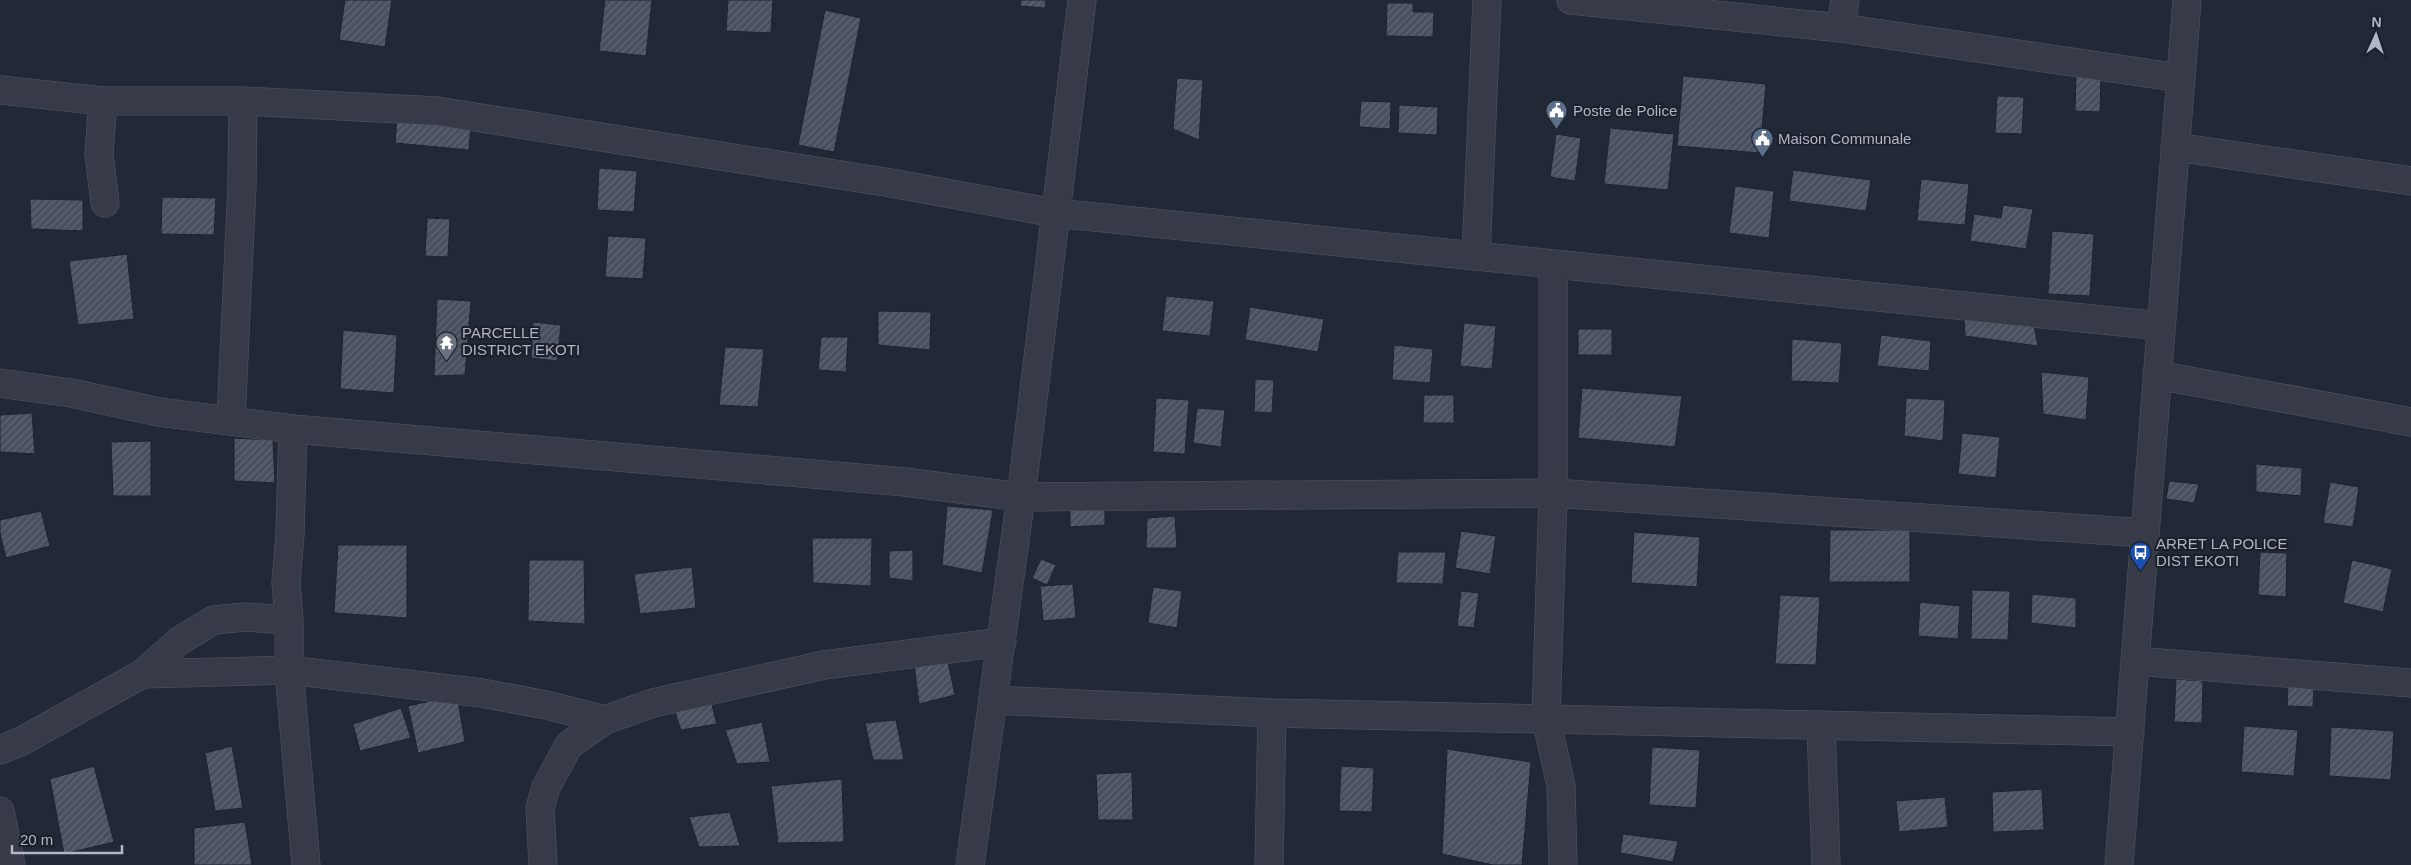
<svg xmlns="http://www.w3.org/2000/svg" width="2411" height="865" viewBox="0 0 2411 865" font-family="Arial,sans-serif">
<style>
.building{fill:url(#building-hatch);stroke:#1d222d}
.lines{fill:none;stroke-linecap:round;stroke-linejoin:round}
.minor-casing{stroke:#535964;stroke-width:29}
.minor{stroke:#363b47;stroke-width:28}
.labels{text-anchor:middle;stroke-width:4;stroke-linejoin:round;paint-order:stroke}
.poi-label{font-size:15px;fill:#b0b6c3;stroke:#1b202b;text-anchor:start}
</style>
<defs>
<pattern id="building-hatch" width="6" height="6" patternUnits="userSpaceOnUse" patternTransform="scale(1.25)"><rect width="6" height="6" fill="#484f5e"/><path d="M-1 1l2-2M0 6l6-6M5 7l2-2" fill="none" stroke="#606673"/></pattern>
</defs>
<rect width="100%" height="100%" fill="#222936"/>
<path class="building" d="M345,0H392L385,47L339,40Z
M605,0H652L646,56L599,51Z
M728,0H773L771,33L726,31Z
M1021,0H1046L1045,8L1020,6Z
M1387,3H1413V12H1434L1433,37L1386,36Z
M825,10L861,18L834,152L798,145Z
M2076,75H2101L2100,112L2075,111Z
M1683,76L1766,84L1760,153L1677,146Z
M1177,78L1203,80L1199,140L1173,129Z
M1997,96L2024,97L2022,134L1995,133Z
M1361,101L1391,102L1390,129L1359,127Z
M1399,105L1438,107L1437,135L1398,133Z
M397,117L471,124L469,150L395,143Z
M1610,128L1674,134L1668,190L1604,184Z
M1556,134L1581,138L1575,181L1550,177Z
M599,168L637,171L634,212L597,210Z
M1793,170L1871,180L1866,211L1789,201Z
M1921,179L1969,184L1965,225L1917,221Z
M1735,186L1774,191L1769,238L1729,233Z
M162,197L216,198L214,235L161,234Z
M30,199L83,200V231L31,229Z
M2003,205L2033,209L2026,249L1970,241L1974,214L2001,218Z
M427,218L450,219L448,257L425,256Z
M2052,231L2094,234L2090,296L2048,294Z
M608,236L646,238L643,279L605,277Z
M127,254L134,319L78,325L69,261Z
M1166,296L1214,301L1210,336L1162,331Z
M437,299L471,301L465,375L434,376Z
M1250,307L1324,319L1318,352L1245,340Z
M878,311L931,312L930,350L878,345Z
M1964,318L2034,325L2038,346L1965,336Z
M533,322L561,325L557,361L531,358Z
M1464,323L1496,326L1492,369L1460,366Z
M1578,329H1612V355H1578Z
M343,330L397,335L394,393L340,389Z
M1881,335L1931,341L1929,371L1877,366Z
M821,337H848L846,372L818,370Z
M1792,339L1842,343L1839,383L1791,381Z
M1394,345L1433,349L1430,383L1392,380Z
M725,347L764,349L758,407L719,405Z
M2041,372L2089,377L2086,420L2043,414Z
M1255,379L1274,380L1272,413L1254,412Z
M1582,388L1682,396L1675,447L1578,438Z
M1424,395H1454V423H1423Z
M1156,398L1189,400L1185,454L1153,452Z
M1906,398L1945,400L1943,441L1904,436Z
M1197,408L1225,410L1221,447L1193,443Z
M32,413L35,454L0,452V415Z
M1962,433L2000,437L1996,478L1958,474Z
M234,438L273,440L275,483L234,481Z
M151,441V496H113L111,442Z
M2256,464L2302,468L2301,496L2256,492Z
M2169,481L2199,484L2194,503L2166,499Z
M2330,482L2359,487L2353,527L2323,523Z
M1105,502V525L1070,527V504Z
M947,506L993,510L982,573L942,565Z
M41,511L50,546L6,558L0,533V520Z
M1175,516L1177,548H1146L1147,518Z
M1830,530H1910V582H1829Z
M1461,531L1496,536L1490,574L1455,568Z
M1634,532L1700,537L1697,587L1631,583Z
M812,538H872L871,586L813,583Z
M338,545H407V618L334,613Z
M913,550V581L889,578V551Z
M1398,552H1446L1443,584L1396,583Z
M2260,552L2287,553L2286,597L2258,595Z
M1041,559L1056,565L1047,585L1032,578Z
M529,560H584L585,624L528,621Z
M2352,560L2392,569L2383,612L2343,603Z
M692,567L696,608L640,614L634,574Z
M1073,584L1076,618L1043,621L1040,586Z
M1153,587L1182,591L1177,628L1148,623Z
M1972,590L2010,591L2008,640L1971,639Z
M1461,591L1479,593L1474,628L1457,626Z
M2032,594L2076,598V628L2031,623Z
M1780,595L1820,597L1816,665L1775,664Z
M1920,602L1960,606L1958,639L1918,636Z
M948,662L955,695L919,704L914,664Z
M2176,679L2203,681L2202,723L2174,722Z
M2288,686H2314L2313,707L2287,706Z
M709,694L717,724L681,730L672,703Z
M457,695L465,742L418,753L408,706Z
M401,708L411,738L360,751L353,724Z
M896,720L904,760H873L865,723Z
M762,722L770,762L737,764L725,730Z
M2244,726L2298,730L2294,776L2241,772Z
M2331,727L2394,731L2391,780L2329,776Z
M232,746L243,808L215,811L205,753Z
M1652,747L1700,750L1696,808L1649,805Z
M1447,749L1531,762L1522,865H1493L1442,854Z
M94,766L114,842L64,854L50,779Z
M1341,766L1374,768L1372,812L1339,811Z
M1132,772L1133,820H1098L1096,774Z
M842,779L844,842L778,843L771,786Z
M2042,789L2044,830L1993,832L1992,792Z
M1945,797L1948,827L1899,832L1896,801Z
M730,812L740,846L699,847L689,817Z
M245,822L252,865H194V828Z
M1623,834L1678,841L1673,862L1620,853Z"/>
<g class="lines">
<defs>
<path id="minor" d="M1571,0L1841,28L2180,78
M1841,28L1845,0
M0,90L103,101H243L437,111L891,183L1055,213L2161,326
M103,101L99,154L105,203
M2175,147L2411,181
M1476,256L1487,0
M1553,265V493L1546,718L1561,786L1563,865
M2157,375L2411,422
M0,383L71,393L159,412L293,429L905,482L1021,497L1553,493L2145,533
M231,420L242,185L243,101
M293,429L290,534L286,582L289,620V670L306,865
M2135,661L2411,683
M142,674L289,670L482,693L546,705L605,720
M993,700L1272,713L2130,732
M1821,725L1826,865
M0,750L22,741L142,674L179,641L214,620L245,617L289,620
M0,811L11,865
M543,865L540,808L546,787L569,745L605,720L653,703L824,665L1002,642
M970,865L1021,497L1082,0
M1269,865L1272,713
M2119,865L2187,0"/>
</defs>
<use href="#minor" class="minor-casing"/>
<use href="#minor" class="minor"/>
</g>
<defs>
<symbol id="civic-pin" viewBox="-11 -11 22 30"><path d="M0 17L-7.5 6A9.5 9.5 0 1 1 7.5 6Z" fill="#5c6f8a" stroke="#1b202b"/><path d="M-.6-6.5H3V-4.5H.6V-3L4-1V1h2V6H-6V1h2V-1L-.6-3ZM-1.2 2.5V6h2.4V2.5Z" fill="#fff"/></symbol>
<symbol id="temple-pin" viewBox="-11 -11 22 30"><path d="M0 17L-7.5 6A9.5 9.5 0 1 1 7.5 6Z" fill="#6b7280" stroke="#1b202b"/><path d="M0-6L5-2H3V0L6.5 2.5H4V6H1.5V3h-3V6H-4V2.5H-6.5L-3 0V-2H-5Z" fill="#fff"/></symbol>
<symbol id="bus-pin" viewBox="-11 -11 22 30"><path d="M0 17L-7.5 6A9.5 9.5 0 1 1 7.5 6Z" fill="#1a4fb4" stroke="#1b202b"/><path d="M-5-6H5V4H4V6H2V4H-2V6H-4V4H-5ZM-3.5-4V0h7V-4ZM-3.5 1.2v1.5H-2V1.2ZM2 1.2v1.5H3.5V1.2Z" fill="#fff"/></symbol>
</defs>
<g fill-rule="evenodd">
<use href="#civic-pin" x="1544" y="98" width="25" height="34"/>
<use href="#civic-pin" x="1750" y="126" width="25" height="34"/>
<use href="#temple-pin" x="434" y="330" width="25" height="34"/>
<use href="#bus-pin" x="2128" y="540" width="25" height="34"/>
</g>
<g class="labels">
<g class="poi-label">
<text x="1573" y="116">Poste de Police</text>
<text x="1778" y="144">Maison Communale</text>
<text x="462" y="338">PARCELLE<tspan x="462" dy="17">DISTRICT EKOTI</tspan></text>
<text x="2156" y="549">ARRET LA POLICE<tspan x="2156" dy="17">DIST EKOTI</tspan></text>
</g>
</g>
<g transform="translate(2376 35) rotate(3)" stroke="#1b202b" stroke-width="4" paint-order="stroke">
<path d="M0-4L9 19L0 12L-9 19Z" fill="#b0b6c3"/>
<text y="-8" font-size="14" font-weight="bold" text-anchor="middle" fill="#b0b6c3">N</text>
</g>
<path d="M12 845v8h110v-8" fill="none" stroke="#b0b6c3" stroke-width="2.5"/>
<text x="20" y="845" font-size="15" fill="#b0b6c3" stroke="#1b202b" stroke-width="4" paint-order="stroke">20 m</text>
</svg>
